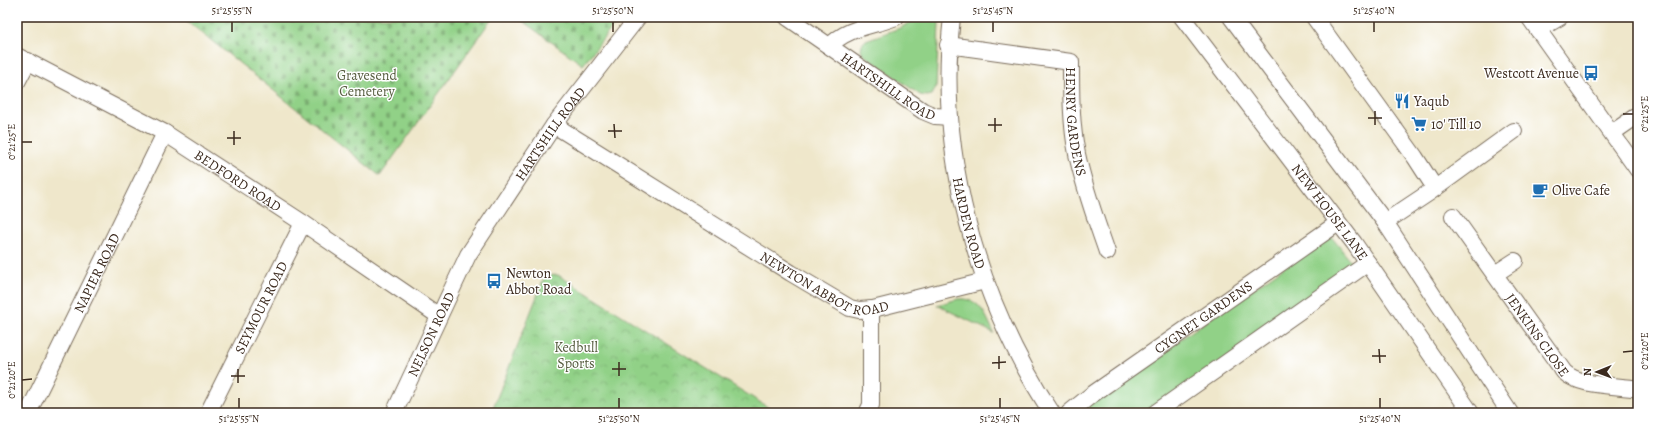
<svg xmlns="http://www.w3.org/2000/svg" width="1655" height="430" viewBox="0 0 1655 430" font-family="Alegreya,serif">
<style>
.green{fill:#91d187;stroke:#667e52}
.cemetery{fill:url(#cemetery-stones);stroke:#667e52}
.park{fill:url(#park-crowns);stroke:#667e52}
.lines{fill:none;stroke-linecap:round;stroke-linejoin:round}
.minor-casing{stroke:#7a6c5b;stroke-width:18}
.minor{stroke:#fff;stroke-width:16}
.ticks{fill:none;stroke:#3b2a1e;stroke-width:1.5}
.labels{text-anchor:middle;stroke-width:3;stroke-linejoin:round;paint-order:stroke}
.poi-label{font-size:14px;fill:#3b2a1e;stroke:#fff;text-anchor:start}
.park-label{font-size:14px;fill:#555c3e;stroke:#fff}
.street-label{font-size:14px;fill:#3b2a1e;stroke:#fff}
.neatline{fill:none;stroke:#3b2a1e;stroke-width:1.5}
.ticks-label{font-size:10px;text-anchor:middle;fill:#3b2a1e}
</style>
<defs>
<pattern id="cemetery-stones" width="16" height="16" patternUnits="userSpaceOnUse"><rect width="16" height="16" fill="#91d187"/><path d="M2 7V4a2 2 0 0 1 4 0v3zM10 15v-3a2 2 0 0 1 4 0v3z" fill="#78aa6e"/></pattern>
<pattern id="park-crowns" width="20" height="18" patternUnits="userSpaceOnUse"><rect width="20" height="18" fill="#91d187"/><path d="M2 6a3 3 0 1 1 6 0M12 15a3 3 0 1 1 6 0" fill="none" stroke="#78aa6e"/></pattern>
</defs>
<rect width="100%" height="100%" fill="#fff"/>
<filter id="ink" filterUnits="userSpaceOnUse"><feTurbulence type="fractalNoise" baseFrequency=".025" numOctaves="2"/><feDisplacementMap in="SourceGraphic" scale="8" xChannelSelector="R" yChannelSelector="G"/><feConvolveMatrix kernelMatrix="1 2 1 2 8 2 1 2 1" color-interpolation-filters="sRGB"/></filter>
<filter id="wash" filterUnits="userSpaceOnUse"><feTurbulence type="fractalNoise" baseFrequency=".012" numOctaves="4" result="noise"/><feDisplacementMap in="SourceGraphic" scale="16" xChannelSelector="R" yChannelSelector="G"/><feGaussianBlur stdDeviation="0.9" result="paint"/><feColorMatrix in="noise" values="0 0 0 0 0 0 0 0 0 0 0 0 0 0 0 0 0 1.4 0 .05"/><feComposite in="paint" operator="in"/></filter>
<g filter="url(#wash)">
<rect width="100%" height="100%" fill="#efe7cb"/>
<path class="green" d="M921,17H936L939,23L936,87L932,95L927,96L920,95L870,59L863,55L861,49L862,44L866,40L900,28Z
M1330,235L1356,268L1151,413H1075Z
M958,299C980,297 986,316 994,333L937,305Z"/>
<path class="cemetery" d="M182,17H493L380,176Z
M517,17H620L583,65Z"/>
<path class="park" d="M558,275L777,413H491L545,276Z"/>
</g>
<g filter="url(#ink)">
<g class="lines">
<defs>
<g id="minor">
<path id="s1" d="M787,17L923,111L935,116L950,117"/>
<path id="s2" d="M952,17C936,153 977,299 1052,413"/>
<path id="s3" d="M1182,17L1354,243L1471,413"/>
<path d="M1231,17L1385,222L1510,413"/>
<path d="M1314,17L1415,157L1435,188"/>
<path d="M1529,17L1638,170"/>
<path d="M1538,30L1560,17"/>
<path id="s4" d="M948,45L1071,62C1071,93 1071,124 1077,154C1084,188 1096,220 1107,252"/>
<path d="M830,46C847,27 874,26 896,17"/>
<path id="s5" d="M17,56L165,133L303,223L439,316"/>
<path d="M17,82L28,61"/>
<path id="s6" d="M554,125L791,273L850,308L859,310L873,309L985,281"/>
<path d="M1612,133L1638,115"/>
<path id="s7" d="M1453,216L1564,372C1580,387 1617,385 1638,389"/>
<path d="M1385,222L1430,192L1514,131"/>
<path d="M1495,274L1515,261"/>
<path id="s8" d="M28,413L165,133"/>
<path id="s9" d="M208,413L303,223"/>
<path id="s10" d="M394,413L468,255L554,125L638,17"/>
<path d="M867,413L871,405V309"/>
<path id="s11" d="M1069,413L1090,396L1338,223"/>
<path d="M1155,413L1368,263"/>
</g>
</defs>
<use href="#minor" class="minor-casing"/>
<use href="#minor" class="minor"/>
</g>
</g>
<path class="ticks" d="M232,22V32M613,22V32M993,22V32M1374,22V32M1375,111V125M1623,114H1633M995,118V132M1368,118H1382M614,124L615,138M988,125H1002M234,131V145M608,131H622M227,138H241M22,142H32M1379,349L1380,363M1623,352L1633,351M999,356V369M1372,356H1386M619,362V376M992,363L1006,362M238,369V383M612,369H626M231,376H245M22,380L32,379M239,398V408M619,398V408M1000,398V408M1380,398V408"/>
<defs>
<symbol id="bus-bare" viewBox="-9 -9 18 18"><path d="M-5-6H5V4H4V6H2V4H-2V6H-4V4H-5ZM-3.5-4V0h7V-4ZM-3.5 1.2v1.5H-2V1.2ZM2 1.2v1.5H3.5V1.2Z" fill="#1f6fb2" stroke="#fff" stroke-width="2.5" paint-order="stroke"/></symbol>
<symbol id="restaurant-bare" viewBox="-9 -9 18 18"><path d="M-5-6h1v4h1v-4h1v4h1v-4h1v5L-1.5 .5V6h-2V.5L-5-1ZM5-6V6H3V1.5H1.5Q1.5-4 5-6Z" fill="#1f6fb2" stroke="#fff" stroke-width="2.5" paint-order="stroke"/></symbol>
<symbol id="supermarket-bare" viewBox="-9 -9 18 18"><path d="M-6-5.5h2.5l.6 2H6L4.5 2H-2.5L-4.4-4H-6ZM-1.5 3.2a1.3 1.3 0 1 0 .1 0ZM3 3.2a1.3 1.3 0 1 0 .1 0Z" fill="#1f6fb2" stroke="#fff" stroke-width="2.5" paint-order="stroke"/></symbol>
<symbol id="cafe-bare" viewBox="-9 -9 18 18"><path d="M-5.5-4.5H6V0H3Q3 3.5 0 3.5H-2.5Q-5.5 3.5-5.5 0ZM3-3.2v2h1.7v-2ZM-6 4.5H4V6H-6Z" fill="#1f6fb2" stroke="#fff" stroke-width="2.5" paint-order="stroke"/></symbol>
</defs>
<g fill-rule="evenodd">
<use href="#bus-bare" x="1580" y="62" width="22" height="22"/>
<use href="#restaurant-bare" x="1391" y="90" width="22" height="22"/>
<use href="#supermarket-bare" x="1408" y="113" width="22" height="22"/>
<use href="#cafe-bare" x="1529" y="179" width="22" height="22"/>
<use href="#bus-bare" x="483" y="270" width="22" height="22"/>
</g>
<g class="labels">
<g class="poi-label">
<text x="1579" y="78" text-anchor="end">Westcott Avenue</text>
<text x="1414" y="106">Yaqub</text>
<text x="1431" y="129">10' Till 10</text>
<text x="1552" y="195">Olive Cafe</text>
<text x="506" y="278">Newton<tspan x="506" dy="16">Abbot Road</tspan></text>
</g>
<g class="park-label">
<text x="367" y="80">Gravesend<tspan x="367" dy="16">Cemetery</tspan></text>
<text x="576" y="352">Kedbull<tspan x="576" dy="16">Sports</tspan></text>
</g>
<g class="street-label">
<text dy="5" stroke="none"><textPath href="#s1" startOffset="123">HARTSHILL ROAD</textPath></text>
<text dy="5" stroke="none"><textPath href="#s4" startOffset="184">HENRY GARDENS</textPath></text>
<text dy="5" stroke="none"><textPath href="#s10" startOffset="321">HARTSHILL ROAD</textPath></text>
<text dy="5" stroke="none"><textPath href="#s5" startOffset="254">BEDFORD ROAD</textPath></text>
<text dy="5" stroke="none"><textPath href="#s3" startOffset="245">NEW HOUSE LANE</textPath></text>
<text dy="5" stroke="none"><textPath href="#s2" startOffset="208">HARDEN ROAD</textPath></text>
<text dy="5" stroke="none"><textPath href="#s8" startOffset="156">NAPIER ROAD</textPath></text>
<text dy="5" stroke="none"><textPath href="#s6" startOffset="316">NEWTON ABBOT ROAD</textPath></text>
<text dy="5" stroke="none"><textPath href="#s9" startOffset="118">SEYMOUR ROAD</textPath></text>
<text dy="5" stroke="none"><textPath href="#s11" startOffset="165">CYGNET GARDENS</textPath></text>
<text dy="5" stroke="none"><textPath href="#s10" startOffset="87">NELSON ROAD</textPath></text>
<text dy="5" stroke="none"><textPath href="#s7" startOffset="146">JENKINS CLOSE</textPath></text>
</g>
</g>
<rect width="1655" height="430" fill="none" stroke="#fff" stroke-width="44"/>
<g transform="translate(1597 372) rotate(269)" stroke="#ffffff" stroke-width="3" paint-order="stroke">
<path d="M0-3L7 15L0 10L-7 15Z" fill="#3b2a1e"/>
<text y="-6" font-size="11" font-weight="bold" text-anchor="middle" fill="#3b2a1e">N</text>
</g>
<rect x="22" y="22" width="1611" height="386" class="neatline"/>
<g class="ticks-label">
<text x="232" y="14">51°25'55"N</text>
<text x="613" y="14">51°25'50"N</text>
<text x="993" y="14">51°25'45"N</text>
<text x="1374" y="14">51°25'40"N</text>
<text transform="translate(1644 114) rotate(-90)" y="4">0°21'25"E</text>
<text transform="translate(11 142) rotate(-90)" y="4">0°21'25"E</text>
<text transform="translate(1644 351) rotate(-90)" y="4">0°21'20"E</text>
<text transform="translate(11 380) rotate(-90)" y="4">0°21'20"E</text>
<text x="239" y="422">51°25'55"N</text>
<text x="619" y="422">51°25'50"N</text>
<text x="1000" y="422">51°25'45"N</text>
<text x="1380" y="422">51°25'40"N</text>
</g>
</svg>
